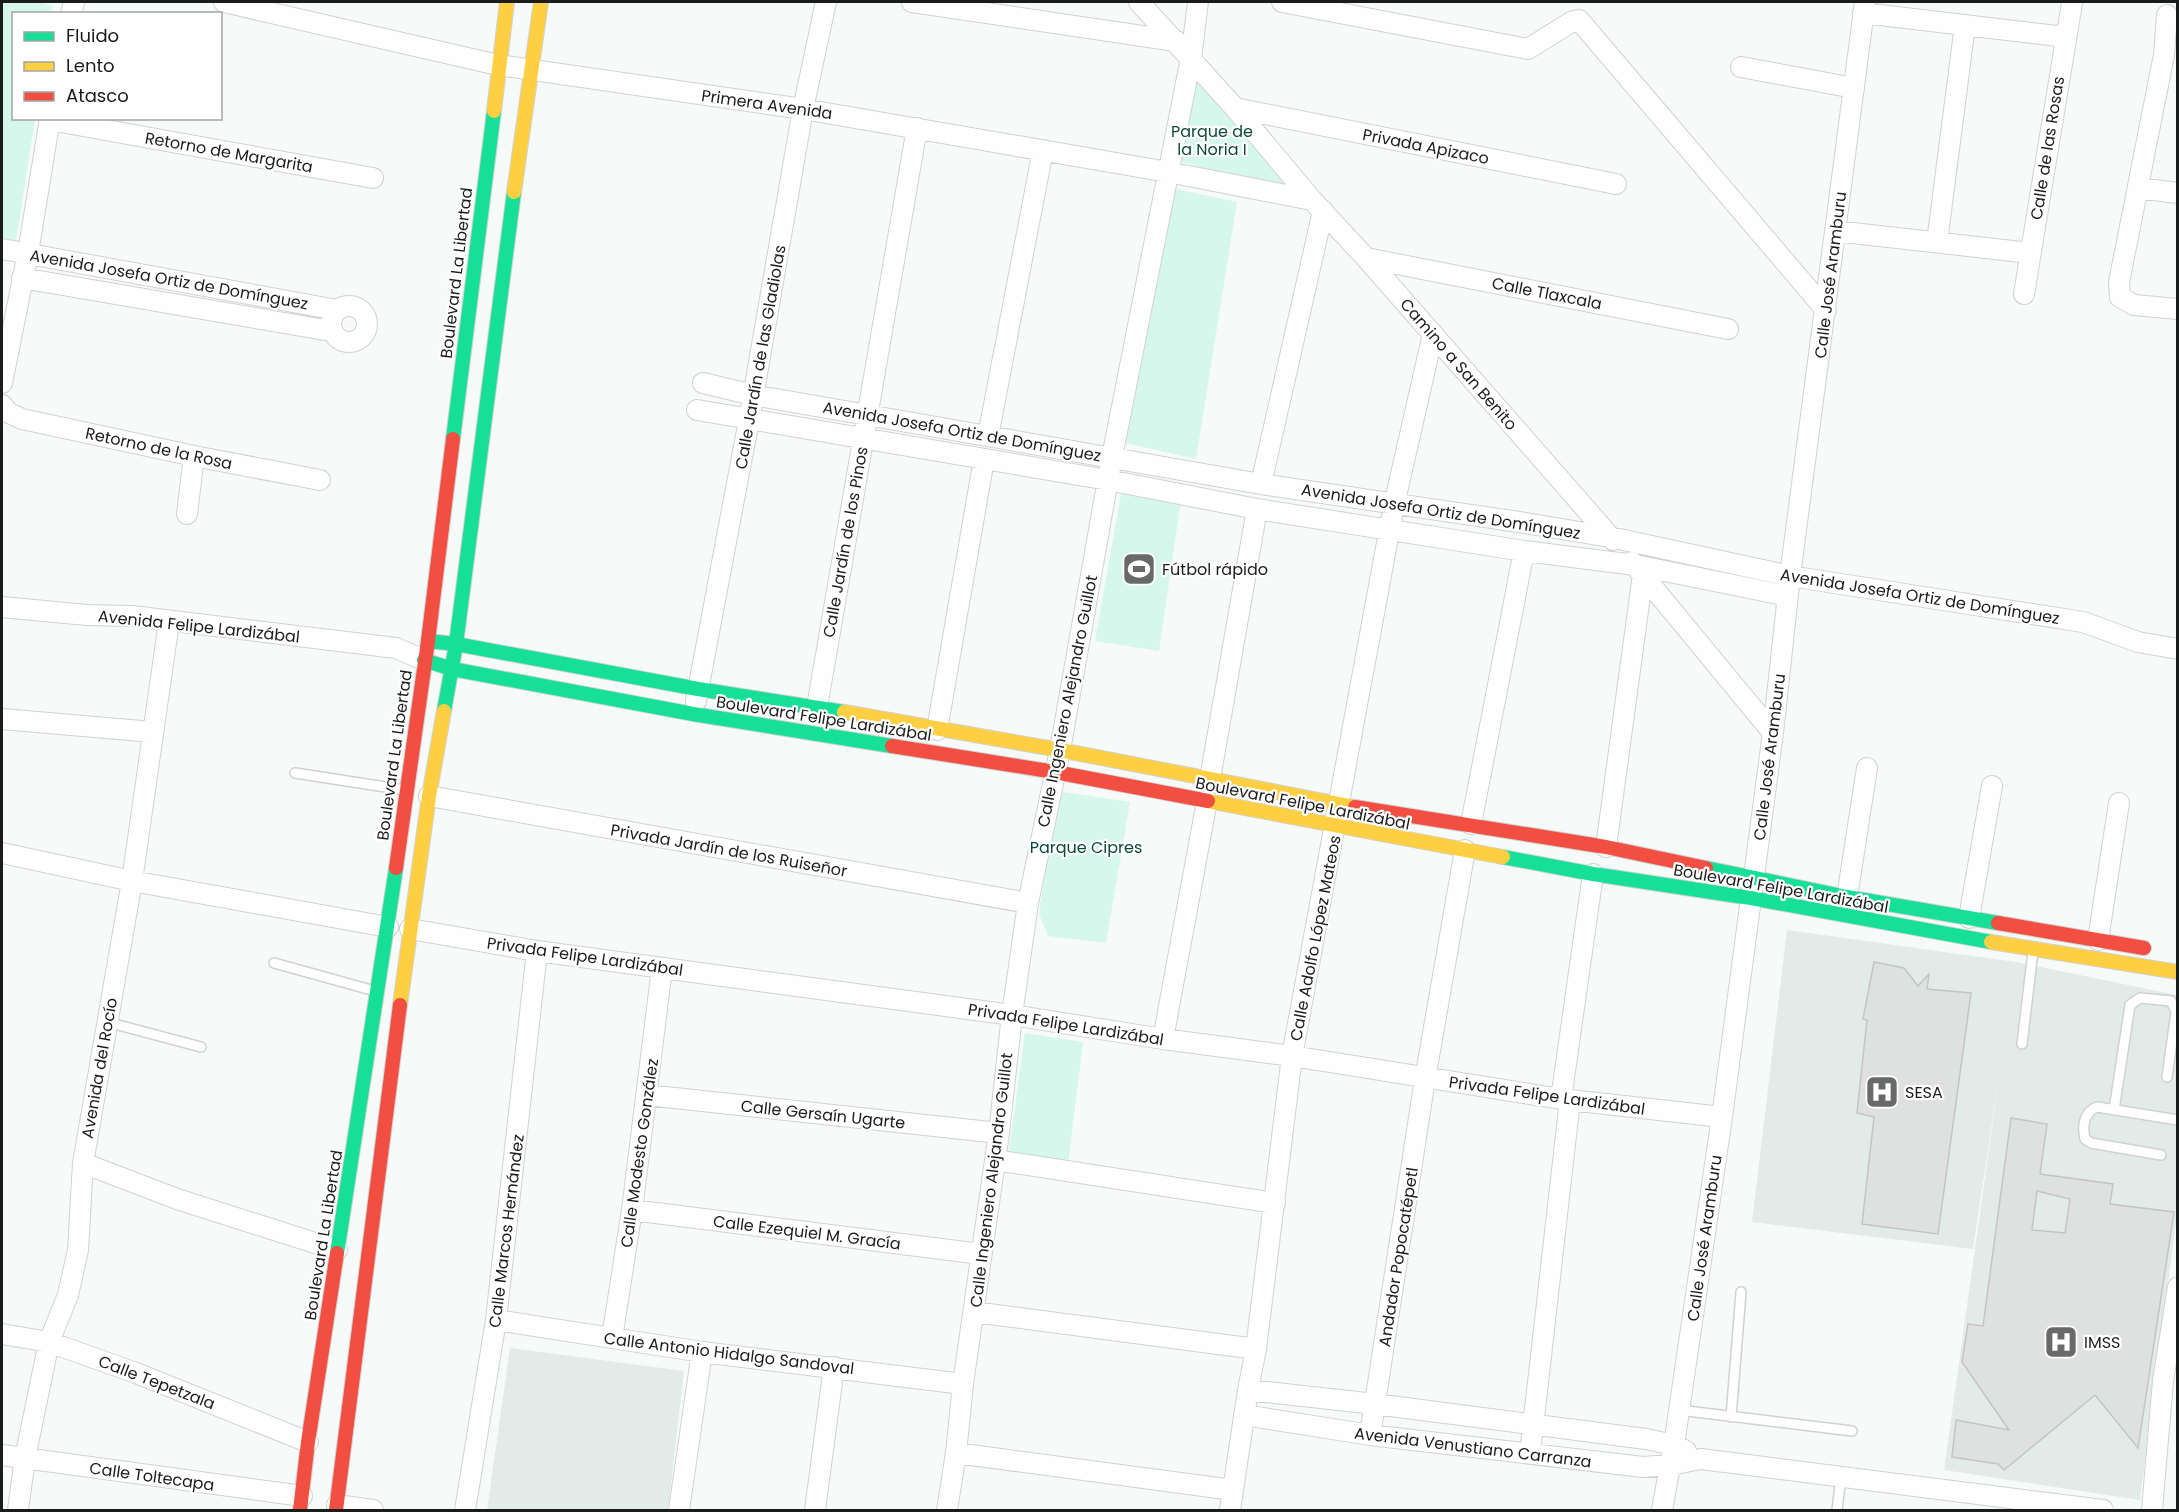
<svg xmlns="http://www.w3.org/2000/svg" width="2179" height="1512" viewBox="0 0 2179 1512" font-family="Poppins,sans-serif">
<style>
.built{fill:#e3ebe8}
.green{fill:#d6f7eb}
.building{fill:#dfe1e0;stroke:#c2c5c4;stroke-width:1.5;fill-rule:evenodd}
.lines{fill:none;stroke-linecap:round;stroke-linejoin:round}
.lane-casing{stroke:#d0d2d2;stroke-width:12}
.street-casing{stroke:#d0d2d2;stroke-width:22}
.fast-casing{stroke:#d0d2d2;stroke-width:16}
.slow-casing{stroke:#d0d2d2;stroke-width:16}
.jam-casing{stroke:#d0d2d2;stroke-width:16}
.lane{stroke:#fefefe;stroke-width:9}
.street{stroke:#fefefe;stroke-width:20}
.fast{stroke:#16e098;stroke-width:14}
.slow{stroke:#ffcf43;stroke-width:14}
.jam{stroke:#f24e42;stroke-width:14}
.labels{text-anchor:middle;stroke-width:4.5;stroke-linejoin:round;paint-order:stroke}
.street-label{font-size:16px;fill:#1a1c1b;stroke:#fff}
.park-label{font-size:16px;fill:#0e4839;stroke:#fff}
.poi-label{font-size:16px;fill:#1a1c1b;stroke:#fff;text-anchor:start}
</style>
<rect width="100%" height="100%" fill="#f6faf8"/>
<path class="built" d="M1787,930L2016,962L2177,995V1214L2140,1500L1944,1470L2000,1070L1973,1249L1752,1222Z
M510,1348L684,1371L668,1510H487Z"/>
<path class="green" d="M2,2H36L52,5L51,13L14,14V118L35,119L16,241L2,238Z
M1193,75L1295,192L1179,161Z
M1171,188L1237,202L1196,459L1126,443Z
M1122,488L1181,500L1159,651L1095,641Z
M1057,791L1130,802L1106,943L1048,936L1039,914Z
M1025,1033L1083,1042L1068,1164L1008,1157Z"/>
<path class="building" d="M1874,962L1904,968L1918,986L1929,974L1927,989L1971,993L1938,1234L1862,1224L1874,1117L1857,1113L1867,1020L1863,1019Z
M2011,1118L2047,1124L2040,1174L2113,1184L2110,1204L2174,1212L2138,1448L2095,1395L2004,1470L1998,1464L1952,1457L1956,1420L2009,1430L1962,1362L1968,1324L1983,1326ZM2037,1191L2070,1199L2065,1233L2032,1230Z"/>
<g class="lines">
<defs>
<path id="lane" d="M295,773L405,790
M274,963L375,991
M107,1022L201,1047
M2022,1044L2033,951
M2114,1110L2130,1005L2140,998L2171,1001L2176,1012L2167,1077
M2161,1155L2091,1143L2085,1139C2082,1126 2084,1112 2097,1107L2178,1120
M1679,1410L1852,1431
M1731,1417L1741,1292
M1837,1510L1841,1477"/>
<path id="street" d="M224,2L498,65L803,109L1168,172L1312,200
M912,2L1176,41
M1139,2L1235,108L1312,200L1366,258L1613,540
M1282,2L1528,49L1573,21L1579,20L1826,310
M1863,13L2066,37
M71,14L74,2
M2167,15L2164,55L2119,282L2120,297L2134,305L2178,309
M1741,67L1854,88
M1235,108L1616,184
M50,120L373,178
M2138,188L2178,193
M1835,231L2030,253
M1937,242L1965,25
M2,249L337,310
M1366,258L1728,329
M22,278L331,331
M2024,294L2072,3
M331 324a18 18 0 1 1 36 0a18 18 0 1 1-36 0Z
M2,383L28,253L50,118
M703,383L753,395L1261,484L1519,522L1610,537L1790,576L2083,622L2138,642L2178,649
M2,405L9,413L22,419L194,456L320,480
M697,410L1108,480L1257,509L1524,551L1635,565L1788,596
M988,436L1043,150
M1261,484L1323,211
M187,514L194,456
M1632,562L1773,733
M2,607L87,615L132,616L396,648L424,660
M696,701L749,420L803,109L826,2
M817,707L917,128
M2,719L153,732
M937,730L984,459
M1210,779L1257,509
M429,796L1028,903
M1471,824L1524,551
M1606,847L1643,574
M2,853L132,881L388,927
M1847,897L1867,768
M1969,918L1992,786
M410,929L537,951L1012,1015L1163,1039L1292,1056L1561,1099L1722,1117
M2098,940L2119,803
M1163,1039L1207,801
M647,1095L999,1133
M1561,1099L1593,874
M995,1160L1275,1203
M83,1163L177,1199L337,1250
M632,1210L981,1254
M974,1312L1256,1349
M496,1320L702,1352L963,1384
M2,1334L49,1342L136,1373L308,1442
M612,1338L632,1210L662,968
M1248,1390L1375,1404L1646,1439L1674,1445L1686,1451
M1244,1415L1370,1435L1643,1467L1670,1465L1701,1459L2103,1510
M1370,1435L1425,1079L1465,850
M956,1453L1233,1490
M1530,1453L1570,1100
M2,1455L302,1496
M337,1505L373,1510
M18,1510L25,1458L49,1342L68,1295L78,1250L83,1163L132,881L169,622
M465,1510L496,1320L537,951
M679,1510L702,1352
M815,1510L834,1367
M947,1510L956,1453L963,1384L999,1133L1012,1015L1028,903L1060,750L1112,457L1191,58L1198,2
M1230,1510L1248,1390L1256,1349L1292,1056L1394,505L1433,334
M1662,1510L1674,1445L1722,1117L1773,733L1790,576L1865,2
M2152,1510L2163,1381L2178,1287"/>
<path id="fast" d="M453,439L494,111
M428,641L456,644L698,689L844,712
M424,660L452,669L693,714L892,746
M444,711L456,644L514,192
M1503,857L1593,874L1751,898L1991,942
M1706,868L1847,897L1998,923
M337,1253L396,868"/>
<path id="slow" d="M494,111L507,2
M514,192L541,2
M844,712L1060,750L1355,807
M1208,801L1503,857
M1991,942L2178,972
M400,1005L429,796L444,711"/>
<path id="jam" d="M892,746L1055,772L1208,801
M1355,807L1606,847L1706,868
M396,868L428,641L453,439
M1998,923L2144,948
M300,1510L308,1442L337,1253
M336,1510L400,1005"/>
</defs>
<use href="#lane" class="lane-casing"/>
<use href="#street" class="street-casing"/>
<use href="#fast" class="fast-casing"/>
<use href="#slow" class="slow-casing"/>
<use href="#jam" class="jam-casing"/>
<use href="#lane" class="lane"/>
<use href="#street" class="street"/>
<use href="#fast" class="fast"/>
<use href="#slow" class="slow"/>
<use href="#jam" class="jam"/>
</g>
<defs>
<symbol id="stadium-square" viewBox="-11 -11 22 22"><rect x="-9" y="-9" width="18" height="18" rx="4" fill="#676a68" stroke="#fff"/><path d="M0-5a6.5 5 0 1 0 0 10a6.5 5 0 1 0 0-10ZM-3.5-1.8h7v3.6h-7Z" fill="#fff"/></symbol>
<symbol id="hospital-square" viewBox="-11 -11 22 22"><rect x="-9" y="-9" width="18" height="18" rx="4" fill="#676a68" stroke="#fff"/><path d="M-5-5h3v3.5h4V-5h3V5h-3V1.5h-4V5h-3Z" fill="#fff"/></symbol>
</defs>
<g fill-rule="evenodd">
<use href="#stadium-square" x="1120" y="550" width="38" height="38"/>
<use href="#hospital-square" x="1863" y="1073" width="38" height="38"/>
<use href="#hospital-square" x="2042" y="1323" width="38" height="38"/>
</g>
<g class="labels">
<g class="street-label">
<text transform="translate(767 104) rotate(8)" y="6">Primera Avenida</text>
<text transform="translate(1426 146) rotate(11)" y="6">Privada Apizaco</text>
<text transform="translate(2047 148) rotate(-81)" y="6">Calle de las Rosas</text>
<text transform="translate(229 152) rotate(10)" y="6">Retorno de Margarita</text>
<text transform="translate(456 273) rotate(-83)" y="6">Boulevard La Libertad</text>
<text transform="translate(1830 275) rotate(-83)" y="6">Calle José Aramburu</text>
<text transform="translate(169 279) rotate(10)" y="6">Avenida Josefa Ortiz de Domínguez</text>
<text transform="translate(1547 293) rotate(11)" y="6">Calle Tlaxcala</text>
<text transform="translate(760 357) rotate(-80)" y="6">Calle Jardín de las Gladiolas</text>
<text transform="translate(1459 364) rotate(49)" y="6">Camino a San Benito</text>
<text transform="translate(962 431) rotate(10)" y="6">Avenida Josefa Ortiz de Domínguez</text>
<text transform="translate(159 448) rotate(12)" y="6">Retorno de la Rosa</text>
<text transform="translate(1441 511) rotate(9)" y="6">Avenida Josefa Ortiz de Domínguez</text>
<text transform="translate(845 542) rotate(-80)" y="6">Calle Jardín de los Pinos</text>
<text transform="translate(1920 596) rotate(9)" y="6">Avenida Josefa Ortiz de Domínguez</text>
<text transform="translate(199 626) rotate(6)" y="6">Avenida Felipe Lardizábal</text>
<text transform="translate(1067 701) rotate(-79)" y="6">Calle Ingeniero Alejandro Guillot</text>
<text transform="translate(824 718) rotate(9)" y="6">Boulevard Felipe Lardizábal</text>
<text transform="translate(394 755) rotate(-82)" y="6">Boulevard La Libertad</text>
<text transform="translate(1769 757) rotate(-83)" y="6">Calle José Aramburu</text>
<text transform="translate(1303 803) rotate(11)" y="6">Boulevard Felipe Lardizábal</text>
<text transform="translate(729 850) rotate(10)" y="6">Privada Jardín de los Ruiseñor</text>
<text transform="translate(1781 888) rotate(10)" y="6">Boulevard Felipe Lardizábal</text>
<text transform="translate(1315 938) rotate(-79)" y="6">Calle Adolfo López Mateos</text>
<text transform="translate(585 956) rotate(8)" y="6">Privada Felipe Lardizábal</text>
<text transform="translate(1066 1024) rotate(9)" y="6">Privada Felipe Lardizábal</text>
<text transform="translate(99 1068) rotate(-80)" y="6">Avenida del Rocío</text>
<text transform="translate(1547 1095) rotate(8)" y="6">Privada Felipe Lardizábal</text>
<text transform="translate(823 1114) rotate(6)" y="6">Calle Gersaín Ugarte</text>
<text transform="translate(639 1153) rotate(-82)" y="6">Calle Modesto González</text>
<text transform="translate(991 1180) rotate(-83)" y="6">Calle Ingeniero Alejandro Guillot</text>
<text transform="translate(506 1231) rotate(-83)" y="6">Calle Marcos Hernández</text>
<text transform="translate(807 1232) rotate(7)" y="6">Calle Ezequiel M. Gracía</text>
<text transform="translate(323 1235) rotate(-81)" y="6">Boulevard La Libertad</text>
<text transform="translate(1704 1238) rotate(-82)" y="6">Calle José Aramburu</text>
<text transform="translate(1398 1257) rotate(-81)" y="6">Andador Popocatépetl</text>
<text transform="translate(729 1353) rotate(7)" y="6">Calle Antonio Hidalgo Sandoval</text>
<text transform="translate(157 1382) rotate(21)" y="6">Calle Tepetzala</text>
<text transform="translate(1473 1447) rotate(7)" y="6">Avenida Venustiano Carranza</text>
<text transform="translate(152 1476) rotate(8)" y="6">Calle Toltecapa</text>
</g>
<g class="park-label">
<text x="1212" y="137">Parque de<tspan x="1212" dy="18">la Noria I</tspan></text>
<text x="1086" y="853">Parque Cipres</text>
</g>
<g class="poi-label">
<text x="1162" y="575">Fútbol rápido</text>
<text x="1905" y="1098">SESA</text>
<text x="2084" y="1348">IMSS</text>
</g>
</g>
<rect width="2179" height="1512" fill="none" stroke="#1a1c1b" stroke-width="6"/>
<rect x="12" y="12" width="210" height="108" fill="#ffffff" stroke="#a3a4a4" stroke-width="1.5"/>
<rect x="24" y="32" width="30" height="9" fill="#16e098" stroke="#a3a4a4" stroke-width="1.5"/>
<text x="66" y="42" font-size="18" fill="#1a1c1b">Fluido</text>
<rect x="24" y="62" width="30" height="9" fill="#ffcf43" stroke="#a3a4a4" stroke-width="1.5"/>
<text x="66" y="72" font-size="18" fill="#1a1c1b">Lento</text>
<rect x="24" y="92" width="30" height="9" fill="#f24e42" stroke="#a3a4a4" stroke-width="1.5"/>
<text x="66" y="102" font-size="18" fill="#1a1c1b">Atasco</text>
</svg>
